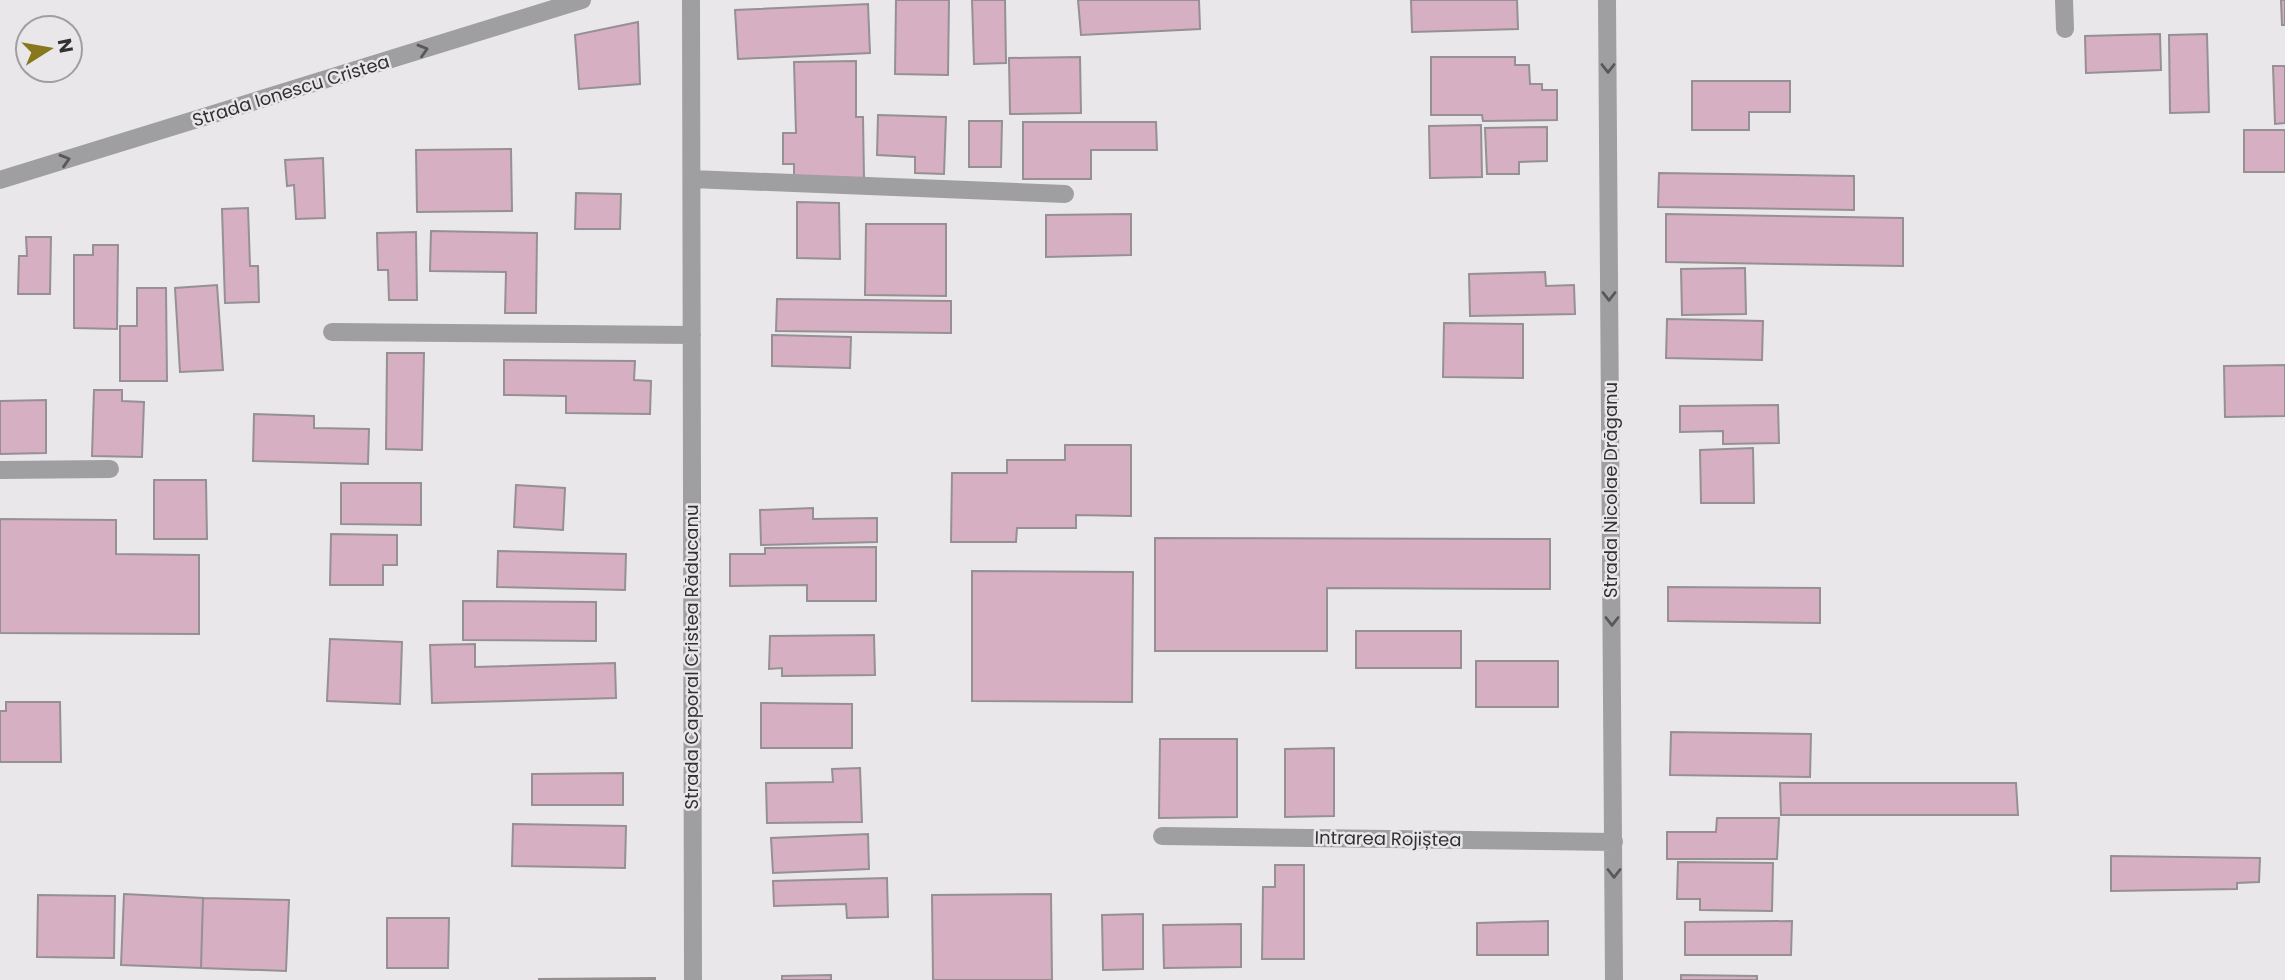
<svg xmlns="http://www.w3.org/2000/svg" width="2285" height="980" viewBox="0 0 2285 980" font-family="Poppins,sans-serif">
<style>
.building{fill:#d7afc3;stroke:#959092;stroke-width:2}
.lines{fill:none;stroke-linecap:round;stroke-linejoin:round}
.minor{stroke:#9f9fa1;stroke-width:18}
.oneway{stroke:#585859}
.labels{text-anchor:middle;stroke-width:5;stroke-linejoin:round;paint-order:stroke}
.street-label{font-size:18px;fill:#323132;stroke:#eae7eb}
</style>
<rect width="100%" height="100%" fill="#eae7eb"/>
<path class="building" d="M896,0H949L948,75L895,74Z
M972,0H1005L1006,63L974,64Z
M1078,0H1199L1200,29L1081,35Z
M1411,0H1517L1518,29L1412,32Z
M2281,0H2285V25H2282Z
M868,4L870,53L738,59L735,10Z
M638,22L640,84L579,89L575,35Z
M2160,34L2161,70L2086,73L2085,36Z
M2207,34L2209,112L2170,113L2169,35Z
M1080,57L1081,113L1010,114L1009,58Z
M1431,57H1515V65H1529L1530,84H1542V90H1557V120L1483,121L1482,115H1431Z
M856,61V117H863L864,179L794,180V164H783V133H796L794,62Z
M2273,66H2285V123L2275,124Z
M1692,81H1790V112H1749V130H1692Z
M878,115L946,117L944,174L915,173V157L877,155Z
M969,121H1002L1001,167H969Z
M1023,122H1156L1157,150H1091V179H1023Z
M1481,125L1482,177L1430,178L1429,126Z
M1547,127V161L1519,162V174H1487L1485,128Z
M2244,130H2285V172H2244Z
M511,149L512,211L417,212L416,150Z
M323,158L325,218L296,219L294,185L287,186L285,160Z
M1659,173L1854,176V210L1658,207Z
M576,193L621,194L620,229H575Z
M797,202L839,203L840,259L797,258Z
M248,208L250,266H258L259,302L225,303L222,209Z
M1131,214V255L1046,257V215Z
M1666,214L1903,218V266L1666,262Z
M866,224H946V296L865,295Z
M431,231L537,233L536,313H505L506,272L430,271Z
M416,232L417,300H389L388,270H378L377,233Z
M26,237H51L50,294H18L19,256H27Z
M93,245H118L117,329L74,328V255H93Z
M1745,268L1746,314L1682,315L1681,269Z
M1545,272L1546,286L1574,285L1575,314L1470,316L1469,274Z
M217,285L223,370L180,372L175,288Z
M137,288H166L167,381H120V326H137Z
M777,299L951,301V333L776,331Z
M1667,319L1763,321L1762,360L1666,358Z
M1444,323L1523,324V378L1443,377Z
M772,335L851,337L850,368L772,366Z
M387,353H424L422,450L386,449Z
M504,360L635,361L634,380L651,381L650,414L566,413V396L504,395Z
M2285,365V416L2225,417L2224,366Z
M94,390H122V401L144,402L142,457L92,456Z
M46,400V453L0,454V401Z
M1778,405L1779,443L1723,444V431L1680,432V406Z
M254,414L314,416V428L369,429L368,464L253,461Z
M1065,445H1131V516L1076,515V528H1017L1016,542H951L952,473H1007V460H1065Z
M1753,448L1754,503H1701L1700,450Z
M154,480H206L207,539H154Z
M341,483H421V525L341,524Z
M516,485L565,488L563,530L514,527Z
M813,508V519L877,518V542L761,545L760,510Z
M0,519L116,520V554L199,555V634L0,633Z
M331,534L397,535V565H383V585H330Z
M1155,538L1550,539V589L1327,588V651H1155Z
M876,547V601H807V585L730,586V554H765V548Z
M498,551L626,554L625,590L497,587Z
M972,571L1133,572L1132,702L972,701Z
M1668,587L1820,588V623L1668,621Z
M463,601L596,602V641L463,640Z
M1356,631H1461V668H1356Z
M874,635L875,675L782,676V668L769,669L770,636Z
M330,639L402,642L400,704L327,701Z
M475,644V667L615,663L616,698L432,703L430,645Z
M1476,661H1558V707H1476Z
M6,702H60L61,762H0V711H6Z
M761,703L852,704V748H761Z
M1671,732L1811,734L1810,777L1670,775Z
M1160,739H1237V817L1159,818Z
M1334,748V816L1285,817V749Z
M860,768L862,822L767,823L766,783L833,782L832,769Z
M623,773V805H532V774Z
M1780,783H2016L2018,815H1781Z
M1717,818H1779L1777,859H1667V832H1716Z
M513,824L626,826L625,868L512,866Z
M868,834L869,869L773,873L771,838Z
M2111,856L2260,858L2259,882L2237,883V889L2111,891Z
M1678,862L1773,863L1772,911L1700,910V899H1677Z
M1275,865H1304V959H1262L1263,887H1275Z
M887,878L888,917L847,918L846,904L774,906L773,881Z
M124,894L203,898L201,968L121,965Z
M1051,894L1052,980H933L932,895Z
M38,895L115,896L114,958L37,957Z
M203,898L289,900L286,971L201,968Z
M1143,914V969L1103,970L1102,915Z
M387,918H449L448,968H387Z
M1548,921V955H1477V923Z
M1792,921L1791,955H1685V922Z
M1241,924V967L1164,968L1163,925Z
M831,975V980H782V976Z
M1681,975L1757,976V980H1681Z
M655,978V980H539V979Z"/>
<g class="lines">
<path class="minor" d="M691,0L693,980
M1607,0L1614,980
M2064,0L2065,29
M692,179L1065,194
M0,180L582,0
M332,332L692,335
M0,470L110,469
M1162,836L1614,842"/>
</g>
<defs><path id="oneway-chevron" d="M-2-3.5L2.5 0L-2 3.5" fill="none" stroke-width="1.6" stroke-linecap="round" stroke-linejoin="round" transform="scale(1.75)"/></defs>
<g class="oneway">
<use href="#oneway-chevron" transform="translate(423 50) rotate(-17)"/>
<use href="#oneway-chevron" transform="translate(1608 68) rotate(90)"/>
<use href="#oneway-chevron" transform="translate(65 160) rotate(-17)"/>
<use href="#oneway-chevron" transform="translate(1609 296) rotate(90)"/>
<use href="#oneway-chevron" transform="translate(1612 621) rotate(90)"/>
<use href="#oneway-chevron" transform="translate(1614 873) rotate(90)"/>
</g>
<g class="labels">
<g class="street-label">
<text transform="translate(291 91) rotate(-17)" y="6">Strada Ionescu Cristea</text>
<text transform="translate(1611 490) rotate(-90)" y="6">Strada Nicolae Drăganu</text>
<text transform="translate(692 657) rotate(-90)" y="6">Strada Caporal Cristea Răducanu</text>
<text transform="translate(1388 839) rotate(1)" y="6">Intrarea Rojiștea</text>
</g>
</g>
<g transform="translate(49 49) rotate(79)"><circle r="33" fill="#eae7eb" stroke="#a09ea1" stroke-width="2"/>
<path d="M0-5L12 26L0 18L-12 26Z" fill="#87781d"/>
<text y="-10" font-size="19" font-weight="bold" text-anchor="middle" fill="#323132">N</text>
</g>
</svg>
